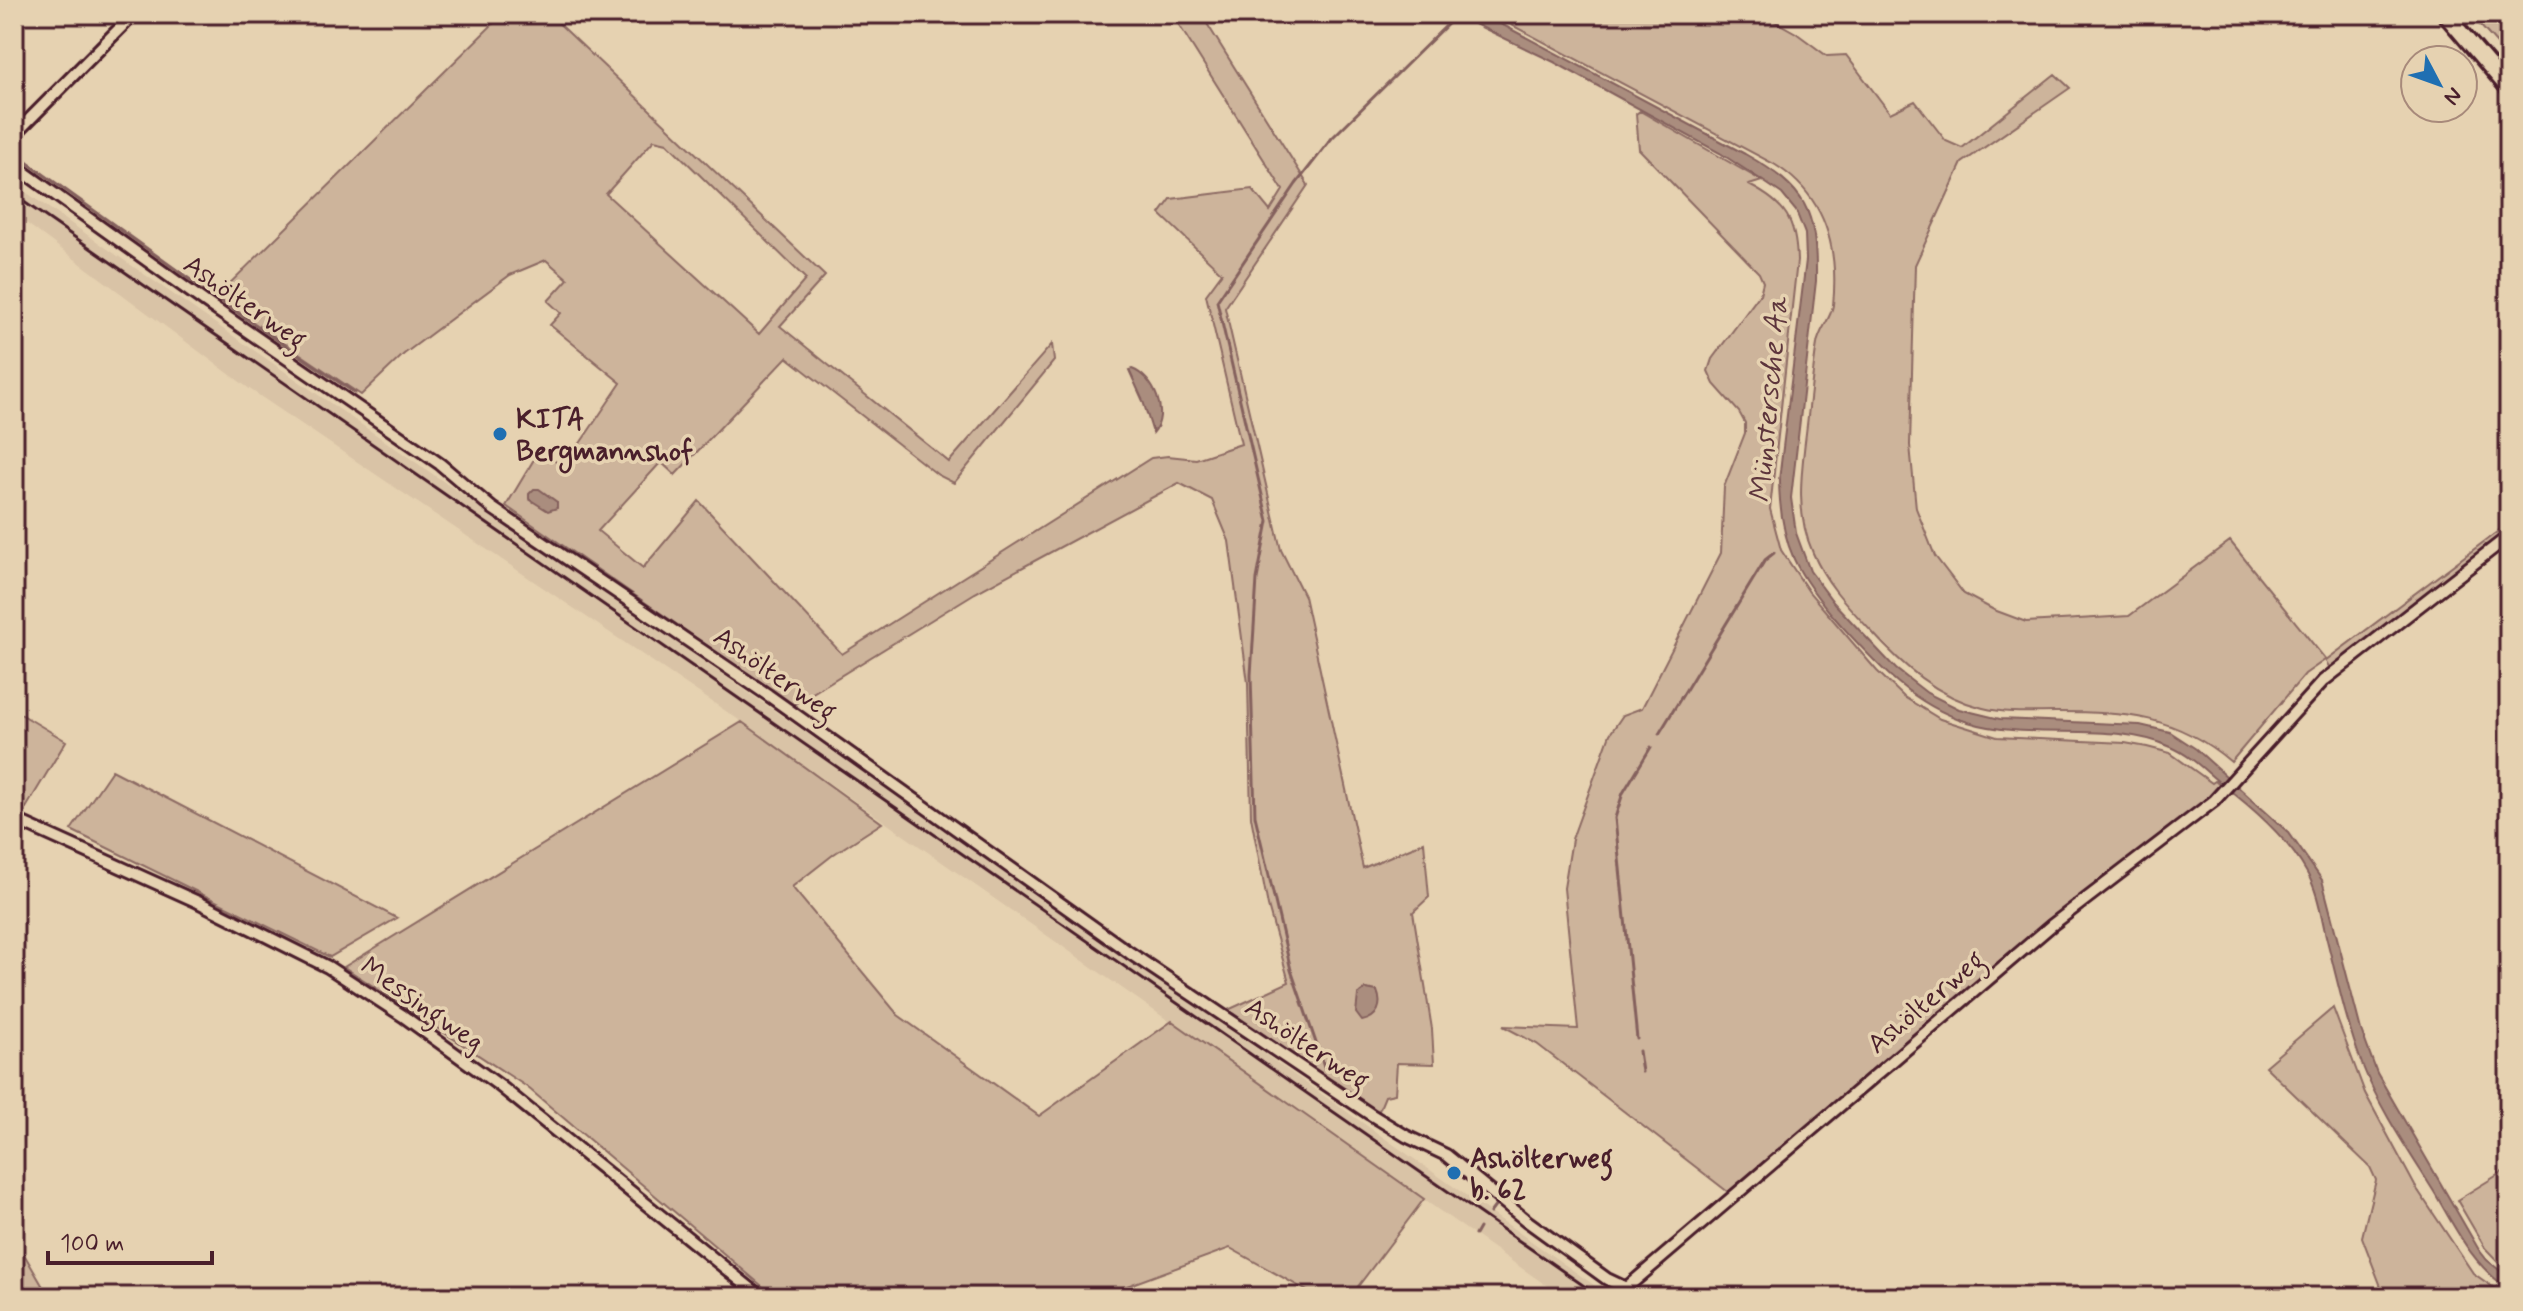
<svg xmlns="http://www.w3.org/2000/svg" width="2523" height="1311" viewBox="0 0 2523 1311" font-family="Mynerve,sans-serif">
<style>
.built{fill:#d9c3a6}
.green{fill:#cdb49b;stroke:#8c6a63;stroke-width:2;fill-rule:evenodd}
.water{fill:#aa8d7e;stroke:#84615d;stroke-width:2}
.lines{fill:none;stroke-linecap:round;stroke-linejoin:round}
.stream{stroke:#84615d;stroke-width:3}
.street-casing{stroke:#4a1f2b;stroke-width:16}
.secondary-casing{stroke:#4a1f2b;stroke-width:20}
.street{stroke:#e6d2b1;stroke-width:10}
.secondary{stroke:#e6d2b1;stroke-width:14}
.rail{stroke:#4a1f2b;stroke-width:3}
.poi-dot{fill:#1f6fb2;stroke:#e6d2b1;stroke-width:3}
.labels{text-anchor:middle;stroke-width:7;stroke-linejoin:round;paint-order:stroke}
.street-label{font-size:28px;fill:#4a1f2b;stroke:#e6d2b1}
.poi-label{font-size:28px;font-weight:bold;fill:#4a1f2b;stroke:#e6d2b1;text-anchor:start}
.water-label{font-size:30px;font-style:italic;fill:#5d353c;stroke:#e6d2b1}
</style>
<rect width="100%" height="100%" fill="#e6d2b1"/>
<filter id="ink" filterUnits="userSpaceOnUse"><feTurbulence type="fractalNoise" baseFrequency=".0125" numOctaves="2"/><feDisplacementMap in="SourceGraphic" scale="16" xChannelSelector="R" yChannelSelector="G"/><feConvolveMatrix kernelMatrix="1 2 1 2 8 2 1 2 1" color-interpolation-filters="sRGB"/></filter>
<g filter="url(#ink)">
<path class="built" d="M14,184L831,750L1611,1297H1563L742,722L251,390L14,214Z"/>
<path class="green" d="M503,14H549L825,276L780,326L949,462L1052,344L1054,361L954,483L938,475L787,357L675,475L661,462L598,531L643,568L699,501L842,654L1151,458L1168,456L1196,459L1241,444L1206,295L1222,273L1160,214L1171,199L1252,189L1270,211L1283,190L1172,14H1201L1308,185L1225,308L1281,550L1304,596L1363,868L1424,842L1429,897L1413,912L1432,1029L1434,1064L1397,1063L1395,1094L1385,1096L1378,1113L1228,1010L1289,982L1268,906L1251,817L1248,683L1229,541L1212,500L1179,483L975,593L793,705L506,506L539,451L564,467L621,383L550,325L561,313L548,301L568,279L546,260L510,275L404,354L361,395L216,297ZM654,140L667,143L806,279L759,334L606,194Z
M1491,14H1762L1796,33L1827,56L1846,55L1890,113L1915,101L1946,141L1962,148L2055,74L2070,88L1962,163L1915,265L1910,445L1916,508L1935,556L1964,594L1994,610L2026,622L2129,616L2230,541L2326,660L2509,523V529L2331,670L2325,660L2305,674L2231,762C2176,715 2126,712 2056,712C2032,712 2007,714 1983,708C1937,697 1902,665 1871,631C1848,606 1826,584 1813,553C1793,509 1803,463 1808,416C1811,392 1813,368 1817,344C1819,330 1831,319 1833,305C1839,247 1826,196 1774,164Z
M2470,14H2509V58L2506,54Z
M1640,111L1762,181L1749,185C1786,204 1796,220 1797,261L1770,509L1781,550L1809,592L1877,671L1904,697L1940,719L1997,737L2125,743L2147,747L2170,753L2212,783L2215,781L2222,787L2208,801L2045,922L1728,1192L1537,1044L1503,1026L1578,1029L1564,888L1572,839L1610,734L1623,715L1642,708L1721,553L1724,487L1745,433V423L1739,412L1714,384L1708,371L1712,359L1760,294L1763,282L1759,273L1639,149L1636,114Z
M14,710L66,741L26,808L14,802Z
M742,722L882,823L834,854L792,887L898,1015L1039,1116L1172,1021L1424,1199L1350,1297H1318L1230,1248L1097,1297H775L527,1087L344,967Z
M112,770L397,918L330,957L71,830Z
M2333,1008L2365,1093L2415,1186L2473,1273L2507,1297H2385L2362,1237L2376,1180L2370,1167L2265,1066Z
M2509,1168V1273L2485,1248L2457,1200Z
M14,1237L49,1297H14Z"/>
<path class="water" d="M1454,14H1478L1505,26L1745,154C1807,189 1817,210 1816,281L1791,498L1796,533L1810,571L1834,603L1896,669L1927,693L1959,709L2000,719L2140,725L2170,732L2196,749L2289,833L2322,880L2361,1030L2377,1073L2479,1250L2487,1260L2509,1278V1289C2474,1267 2456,1230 2436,1195C2410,1153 2380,1110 2362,1064C2346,1022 2337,979 2326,936C2321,915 2318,892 2307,873C2289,840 2253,808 2224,786C2207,773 2192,756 2171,747C2112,720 2032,742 1968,722C1913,705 1878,666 1841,625C1797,576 1780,546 1779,480L1806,260L1805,234L1796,211L1782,194L1763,181L1720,153L1554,62Z
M1132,369C1154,377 1170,414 1153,433L1143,401L1129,370Z
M534,489H539L557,502V508L548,511L529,499V494Z
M1366,989L1377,991C1383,1005 1378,1018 1362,1021L1356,1013L1358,995Z"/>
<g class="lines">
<path class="stream" d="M14,153L206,291
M216,298L355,393
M1659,734L1765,560L1774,553
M1637,1039L1615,818L1623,793L1651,747
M1639,1051L1642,1072
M1325,1069L1291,970L1255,816L1251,675L1257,579L1268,521L1217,301L1296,184L1332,138L1458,14
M1490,1213L1496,1205
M1475,1235L1479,1228"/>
<defs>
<path id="street" d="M14,135L134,14
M14,165L205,302L440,464L492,508L768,695L1130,953L1370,1114L1406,1136L1446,1155L1527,1221L1607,1279L1626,1288L1635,1297
M14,819L198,902L328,967L403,1016L500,1086L761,1297
M1626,1288L2052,925L2214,801L2323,681L2509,536"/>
<path id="secondary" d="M2445,14L2509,89"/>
</defs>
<use href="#street" class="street-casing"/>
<use href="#secondary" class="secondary-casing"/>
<use href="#street" class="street"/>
<use href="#secondary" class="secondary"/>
<path class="rail" d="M14,195L1600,1297"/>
</g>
</g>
<g class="poi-dot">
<circle cx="500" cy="434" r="8"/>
<circle cx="1454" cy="1173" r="8"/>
</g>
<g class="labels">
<g class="street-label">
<text transform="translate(246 301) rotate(35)" y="10">Ashölterweg</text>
<text transform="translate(776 673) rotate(35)" y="10">Ashölterweg</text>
<text transform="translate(1925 1001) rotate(-40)" y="10">Ashölterweg</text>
<text transform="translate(423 1003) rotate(35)" y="10">Messingweg</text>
<text transform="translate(1308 1043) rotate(34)" y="10">Ashölterweg</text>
</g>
<g class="poi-label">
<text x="516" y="428">KITA<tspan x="516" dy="32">Bergmannshof</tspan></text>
<text x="1470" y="1167">Ashölterweg<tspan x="1470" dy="32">b. 62</tspan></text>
</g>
<g class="water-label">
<text transform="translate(1768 400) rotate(-85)" y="10">Münstersche Aa</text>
</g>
</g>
<rect width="2523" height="1311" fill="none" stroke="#e6d2b1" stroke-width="48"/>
<rect x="24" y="24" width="2475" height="1263" fill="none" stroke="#4a1f2b" stroke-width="3" filter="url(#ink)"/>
<g transform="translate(2439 84) rotate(131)"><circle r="38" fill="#e6d2b1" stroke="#a88a7b" stroke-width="2"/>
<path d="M0-6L14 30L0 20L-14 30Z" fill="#1f6fb2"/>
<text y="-12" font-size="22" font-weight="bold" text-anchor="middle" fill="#4a1f2b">N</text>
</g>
<path d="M48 1251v12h164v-12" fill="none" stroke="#4a1f2b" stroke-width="4"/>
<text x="60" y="1251" font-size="24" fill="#4a1f2b" stroke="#e6d2b1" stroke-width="6" paint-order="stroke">100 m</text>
</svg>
